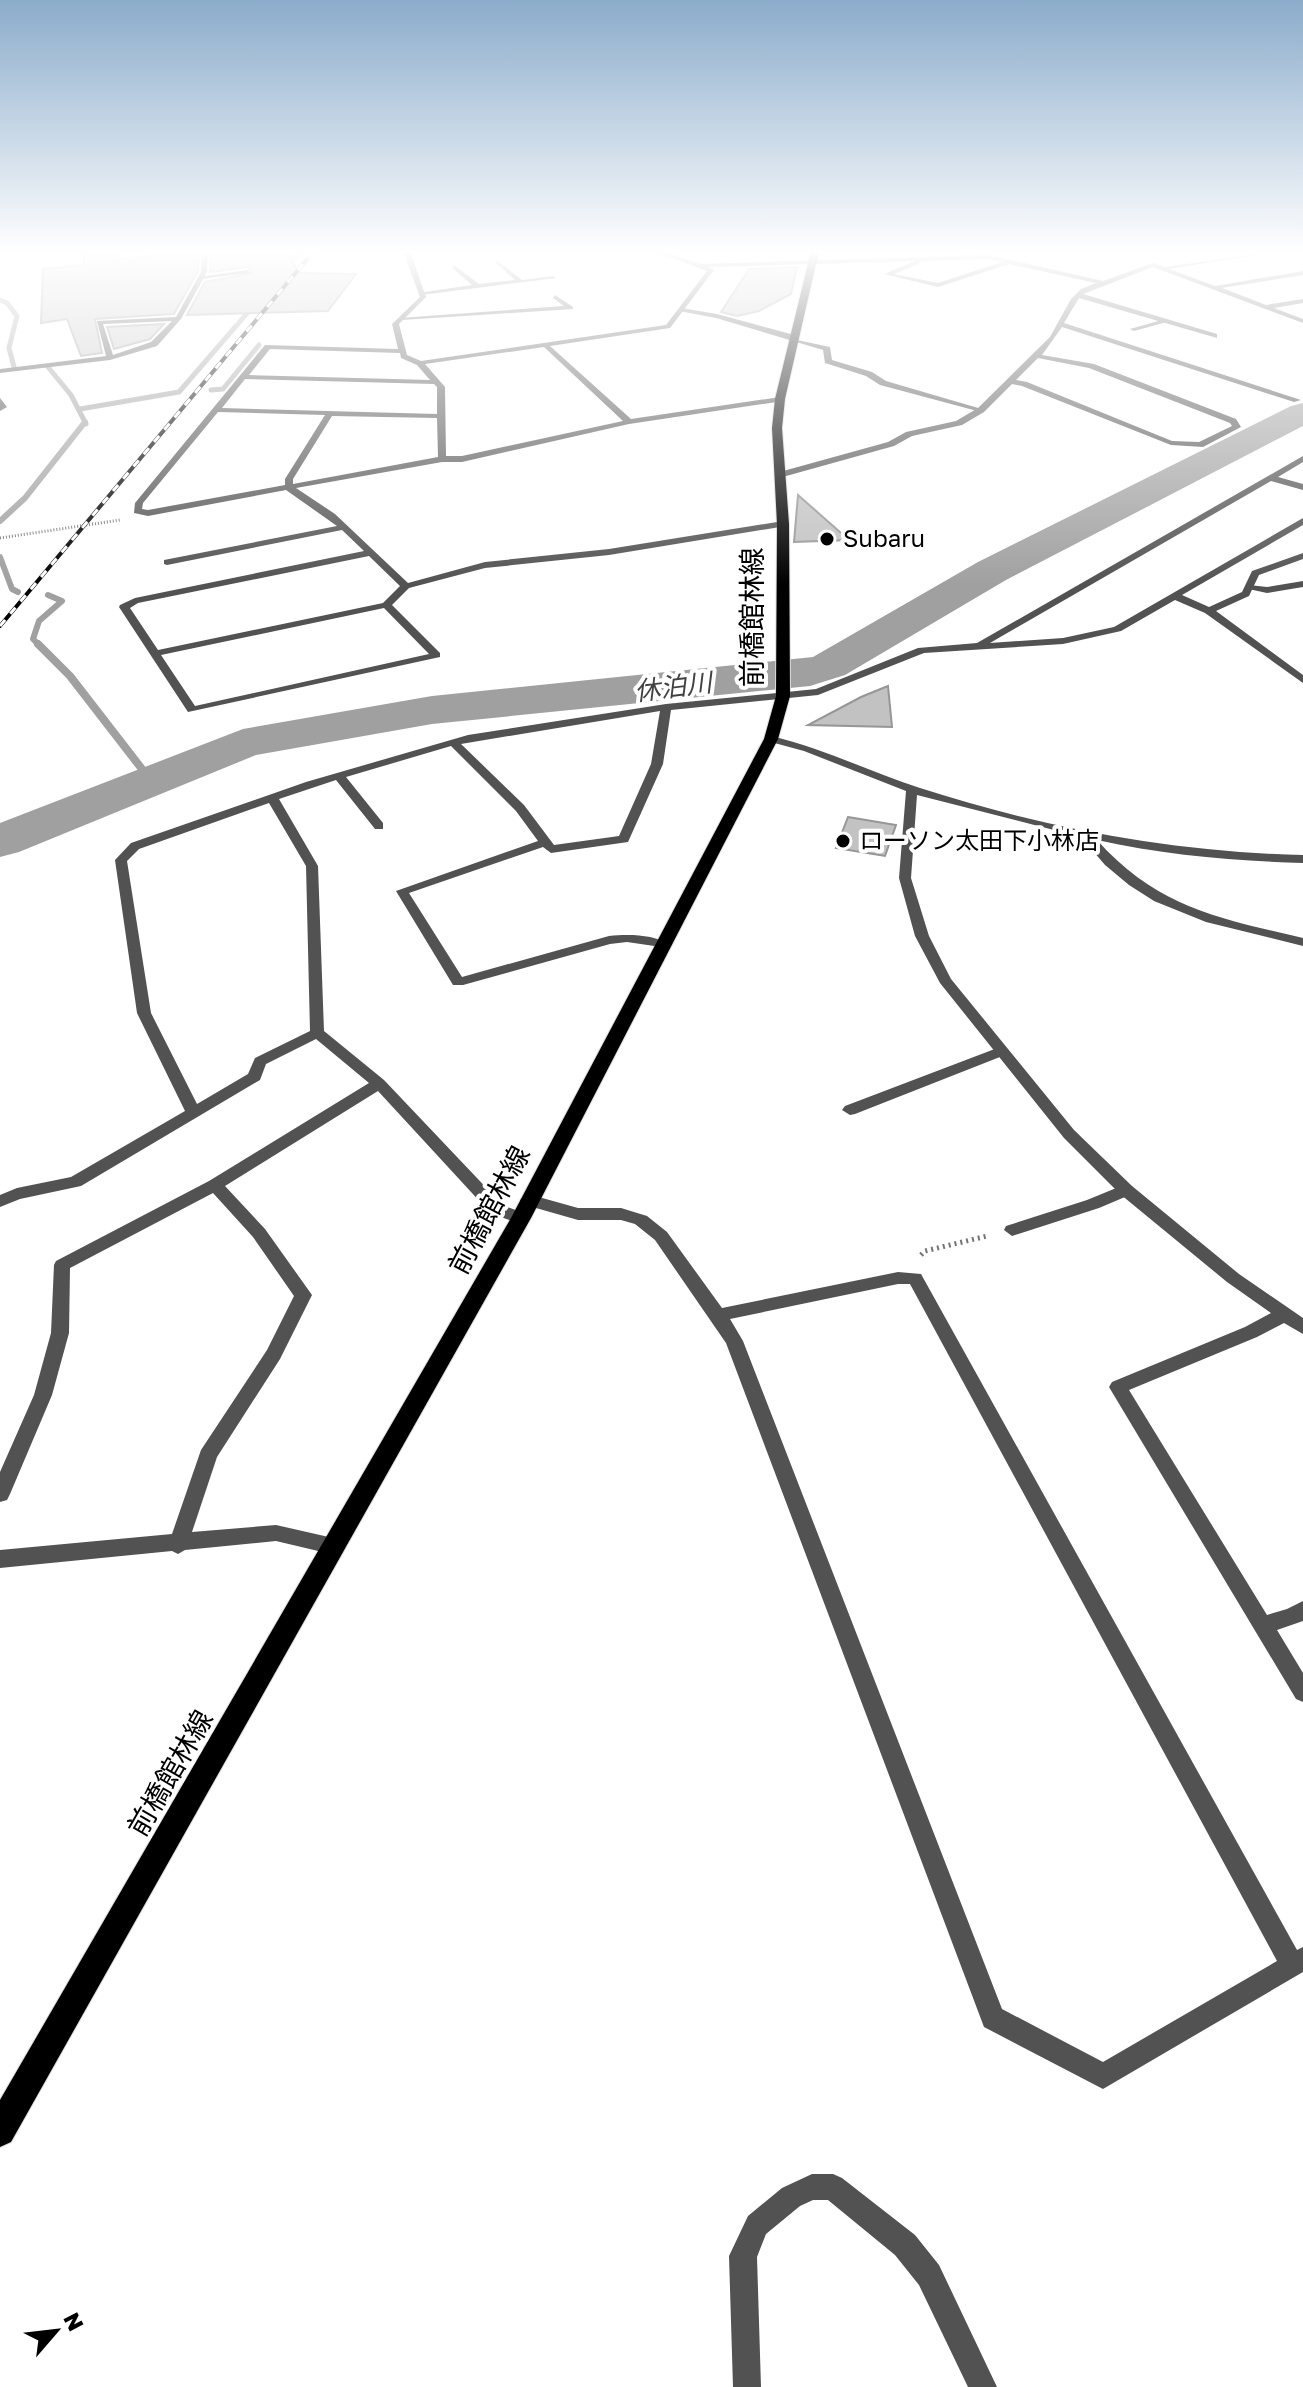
<svg xmlns="http://www.w3.org/2000/svg" width="1303" height="2387" viewBox="0 0 1303 2387" font-family="'Golos Text','Noto Sans JP',sans-serif">
<style>
.lines{fill:none;stroke-linecap:round;stroke-linejoin:round}
.stream-far2{stroke:#a0a0a0;stroke-width:5}
.stream-far1{stroke:#a0a0a0;stroke-width:6}
.stream{stroke:#a0a0a0;stroke-width:8}
.river{fill:#a0a0a0;fill-rule:evenodd}
.building{fill:#c2c2c2;stroke:#969696;stroke-width:2}
.primary-casing{stroke:#dbdbdb;stroke-width:2}
.path-far1{stroke:#747474;stroke-width:3;stroke-dasharray:1 2;stroke-linecap:butt}
.path{stroke:#747474;stroke-width:5;stroke-dasharray:2 4;stroke-linecap:butt}
.service{fill:#525252;fill-rule:evenodd}
.minor{fill:#525252;fill-rule:evenodd}
.primary{fill:#000;fill-rule:evenodd}
.rail-casing{stroke:#000;stroke-width:4}
.rail{stroke:#fff;stroke-width:3;stroke-dasharray:8;stroke-linecap:butt}
.poi-dot{fill:#000;stroke:#fff;stroke-width:3}
.labels{text-anchor:middle;stroke-width:8;stroke-linejoin:round;paint-order:stroke}
.far-poi-label{font-size:24px;fill:#000;stroke:#fff;text-anchor:start}
.far-water-label{font-size:26px;font-style:italic;fill:#414141;stroke:#fff}
.street-label{font-size:28px;fill:#000;stroke:#fff}
</style>
<rect width="100%" height="100%" fill="#fff"/>
<g class="lines">
<path class="stream-far2" d="M283,271L301,251
M0,300L7,303L17,316L9,348L14,367
M48,367L71,395L86,424
M211,390L223,389L259,345
M80,409L179,392L256,303"/>
<path class="stream-far1" d="M0,521L25,498L85,422
M0,557L12,589L18,592
M40,646L33,639L39,621L62,601L48,595"/>
<path class="stream" d="M38,644L70,676L152,782"/>
<path class="river" d="M1303,403V426L1006,580L845,675L810,686L432,724L256,755L19,852L0,857V823L243,729L432,696L813,657L978,562L1291,406Z"/>
</g>
<path class="building" d="M118,251L119,259L199,252L198,271L174,314L95,319L102,353L81,356L67,319L41,323L43,269L84,265V253Z
M211,251H248L247,255L286,252L300,273L356,274L328,311L187,315L205,282L253,273L248,267L210,272Z
M797,267L791,294L759,311L737,316L721,312L749,269Z
M164,324L150,339L114,349L107,327Z
M798,495L849,540L794,542Z
M888,686L892,727L808,725L861,697Z
M848,817L896,825L885,856L836,848Z"/>
<g class="lines">
<defs>
<path id="primary" d="M811,251H819L785,399L782,428L789,524L790,696L778,739L531,1218L11,2142L0,2147V2100L511,1218L764,739L776,696L777,524L772,428L775,399Z"/>
</defs>
<use href="#primary" class="primary-casing"/>
<path class="path-far1" d="M0,538L120,520"/>
<path class="path" d="M921,1255L925,1251L987,1236"/>
<path class="service" d="M494,261H498L522,280L553,276L556,278L421,295L418,293L472,285L452,268L454,265L479,284L515,280Z
M248,270L250,273L201,279L198,277Z
M555,295L573,307V309L402,320L399,318L564,306L553,298Z
M681,308L717,314L798,336L797,340L830,347L832,360L872,372L886,381L985,410L981,412L880,385L866,376L825,363L823,350L716,318L679,311Z
M1165,319L1167,322L1134,331L1130,329Z
M1303,581V587L1267,593L1244,588L1249,585L1267,587Z
M1000,1047L1007,1052L1005,1055L855,1114L850,1115L842,1110L845,1106Z
M1126,1184L1132,1186L1134,1190L1132,1194L1099,1208L1012,1236L1004,1230L1006,1226L1087,1200Z"/>
<path class="minor" d="M202,251H208L207,272L181,319L157,346L110,360L0,373V369L106,356L97,321L176,317L201,272ZM172,321L151,342L113,355L103,324Z
M403,251H409L412,257L426,297L399,324L407,355L421,361L666,325L707,271L653,251H661L700,264L988,255L1103,281L1153,263L1165,267L1280,251L1169,269L1215,286L1303,271V275L1222,288L1266,305L1303,299V303L1274,308L1303,319V323L1153,267L1083,294L1217,334V338L1079,298L1064,323L1301,400L1294,402L1062,327L1042,355L1094,364L1236,419L1241,427L1203,447L1171,445L1022,386L1012,384L984,412L962,425L912,436L894,446L779,478L775,475L776,473L888,442L906,432L956,421L978,408L1050,337L1071,299L1081,289L1096,283L1009,264L938,287L884,274L915,261L708,267L714,270L670,328L550,346L631,419L780,397L783,401L629,424L462,462H442L296,488L335,514L408,583L485,562L609,549L783,521L786,522V526L609,555L485,568L409,588L392,605L440,653V657L188,712L119,607L120,605L135,598L364,551L342,530L167,565L164,564V560L337,526L286,490L148,516L134,513L135,503L265,345L398,349L392,324L420,297ZM988,259L1002,262L938,283L894,274L920,263V261ZM544,347L623,421L462,456H446L445,387L425,364ZM270,349L400,353L401,358L417,365L430,380L249,375ZM1038,358L1089,368L1230,423L1232,426L1199,442L1172,441L1027,382L1016,380ZM245,379L434,384L437,387V414L222,408ZM218,412L325,415L285,479V485L148,510L142,509L143,503ZM332,416L437,418L438,457L293,484V479ZM369,556L400,586L383,603L158,650L130,608L138,603ZM384,608L429,654L195,706L161,655Z
M0,398L7,407L0,411Z
M1303,456V462L1278,477L1303,484V490L1271,481L990,643L1063,638L1114,627L1303,518V525L1182,595L1209,607L1242,592L1252,571L1303,553V559L1259,575L1249,596L1216,611L1303,675V683L1205,613L1175,600L1121,631L1063,644L924,653L818,695L671,710L663,764L628,842L551,853L543,847L409,893L462,977L609,936C628,934 654,934 670,945L668,948L627,942L610,944L463,985H453L396,891L538,841L516,811L451,746L346,777L383,823V829H375L336,780L279,799L318,866L324,1031L384,1080L495,1197L507,1207L527,1214L529,1218L521,1224L495,1215L483,1205L378,1091L225,1186L265,1229L312,1295L280,1359L217,1457L192,1532L276,1525L342,1540L345,1546L342,1552L335,1555L276,1541L185,1550L178,1554L172,1551L0,1568V1550L172,1534L201,1450L267,1350L294,1296L253,1237L213,1193L70,1268L69,1333L52,1395L10,1494L7,1500L0,1502V1472L34,1395L51,1333L54,1265L56,1261L209,1181L369,1083L316,1039L266,1064L260,1080L81,1186L20,1199L0,1207V1195L17,1188L71,1177L185,1111L137,1013L115,860L131,843L306,782L468,735L666,704L816,689L918,648L977,643ZM660,711L651,764L619,836L554,845L524,805L461,744ZM269,803L306,866L310,1031L255,1058L248,1074L197,1104L151,1013L127,861L139,849Z
M771,736C823,748 870,772 920,788C1044,828 1173,852 1303,855V863C1234,861 1165,855 1097,840C1158,908 1218,918 1303,938V946L1206,922L1154,901L1129,885L1105,865L1081,837L917,795L911,878L929,936L951,979L1074,1130L1132,1186L1239,1274L1303,1318V1334L1284,1323L1257,1337L1129,1390L1267,1615L1287,1609L1303,1601V1621L1277,1630L1303,1673V1702L1296,1699L1109,1387L1112,1382L1245,1327L1271,1313L1227,1282L1120,1194L1064,1138L940,983L915,936L899,878L906,791L804,751L767,741L765,739Z
M528,1194L578,1208H621L647,1216L667,1232L722,1308L898,1272L921,1274L1297,1950L1303,1947V1972L1103,2089L984,2027L726,1343L655,1240L635,1224L621,1220H578L522,1204L520,1200ZM898,1284H910L1277,1961L1103,2062L1002,2009L743,1341L730,1319Z
M812,2174H833L842,2178L915,2235L939,2265L997,2387H968L919,2285L895,2255L828,2200H813L800,2206L766,2234L757,2257L761,2387H733L729,2256L748,2216L782,2188Z"/>
<use href="#primary" class="primary"/>
<defs>
<path id="rail" d="M0,626L314,251"/>
</defs>
<use href="#rail" class="rail-casing"/>
<use href="#rail" class="rail"/>
</g>
<linearGradient id="sky" x2="0" y2="1"><stop stop-color="#8baccb"/><stop offset="0.43" stop-color="#fff"/><stop offset="1" stop-color="#fff" stop-opacity="0"/></linearGradient>
<rect width="1303" height="585" fill="url(#sky)"/>
<g class="poi-dot">
<circle cx="827" cy="539" r="8"/>
<circle cx="843" cy="841" r="8"/>
</g>
<g class="labels">
<g class="far-poi-label">
<text x="843" y="547">Subaru</text>
<text x="859" y="849">ローソン太田下小林店</text>
</g>
<g class="far-water-label">
<text transform="translate(673 687) rotate(-7)" y="9">休泊川</text>
</g>
<g class="street-label">
<text transform="translate(752 617) rotate(-90)" y="10">前橋館林線</text>
<text transform="translate(489 1210) rotate(-62)" y="10">前橋館林線</text>
<text transform="translate(170 1773) rotate(-60)" y="10">前橋館林線</text>
</g>
</g>
<g transform="translate(56 2331) rotate(62)" stroke="#ffffff" stroke-width="6" paint-order="stroke">
<path d="M0-6L14 30L0 20L-14 30Z" fill="#000000"/>
<text y="-12" font-size="22" font-weight="bold" text-anchor="middle" fill="#000000">N</text>
</g>
</svg>
